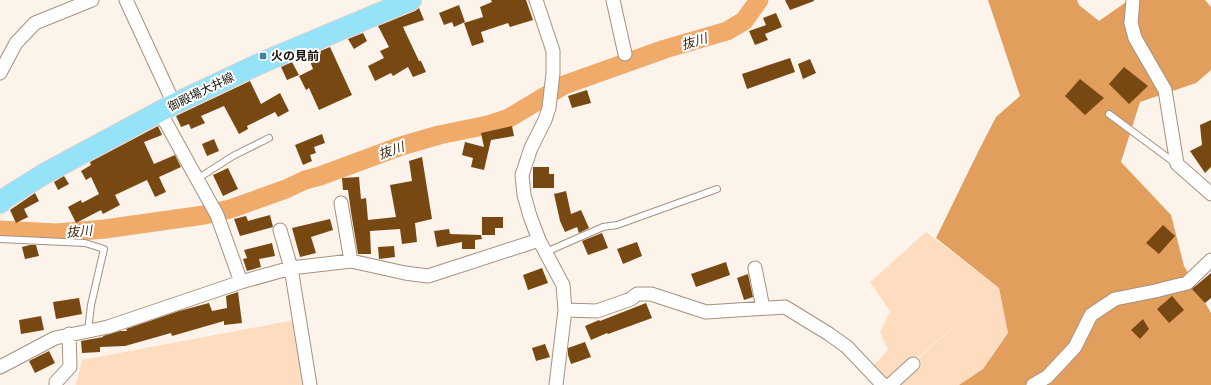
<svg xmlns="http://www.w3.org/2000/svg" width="1211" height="385" viewBox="0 0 1211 385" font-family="Inter,'Noto Sans JP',sans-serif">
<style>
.green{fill:#fedcbf}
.forest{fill:#e19e5c}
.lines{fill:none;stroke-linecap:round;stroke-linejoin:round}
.river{stroke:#f0ab6a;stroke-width:19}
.building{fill:#784813}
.lane-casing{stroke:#a5917f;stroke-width:8}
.street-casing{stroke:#a5917f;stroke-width:15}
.primary-casing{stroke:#d5d4d3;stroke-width:22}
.lane{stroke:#fff;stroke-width:6}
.street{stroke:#fff;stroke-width:13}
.primary{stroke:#94e3f8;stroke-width:20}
.poi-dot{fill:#428395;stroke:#fff;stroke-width:1.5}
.labels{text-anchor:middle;stroke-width:4;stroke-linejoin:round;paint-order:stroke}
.poi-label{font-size:12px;font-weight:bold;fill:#18110a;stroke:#fff;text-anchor:start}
.street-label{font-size:12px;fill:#18110a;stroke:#fff}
.water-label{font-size:13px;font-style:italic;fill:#42270a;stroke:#fff}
</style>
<rect width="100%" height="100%" fill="#fcf3eb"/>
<path class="green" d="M926,232L999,288L1008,333L983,369L959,385H889L967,315L886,385L871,368L888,350L880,332L890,311L870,282Z
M300,319L310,385H76L82,360Z"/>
<path class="forest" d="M988,0H1077L1079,5L1099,21L1129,0H1205L1211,7V70L1196,83L1140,102L1121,162L1171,215L1184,266L1211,313V385H959L983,369L1008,333L999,288L936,238L978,152L996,117L1020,96Z"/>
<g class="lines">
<path class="river" d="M0,230L56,233L105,229L204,215L230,209L286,189L305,180L320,176L401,146L439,135L488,125L509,118L564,85L665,49L727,31L744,21L759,0"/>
</g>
<path class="building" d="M491,0H526L533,20L510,27L508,23L481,32L484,42L472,46L464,23L483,17L480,7L492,2Z
M785,0H814V1L790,10Z
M459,5L465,22L454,27L452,22L444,25L439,13Z
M419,8L424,20L403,27L419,61H421L426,72L413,77L408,67L393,76L391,73L375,81L368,66L384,58L380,51L389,47L378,26L415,11Z
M776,13L782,27L765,34L768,40L755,45L749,31L766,25L763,18Z
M363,33L367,41L354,49L348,39Z
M330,47L352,95L319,110L309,88L306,90L299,76L313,69L308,56Z
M790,58L795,72L747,89L742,74Z
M810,59L816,73L803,79L798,64Z
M292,62L299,75L287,80L281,67Z
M1124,67L1148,86L1129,104L1109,84Z
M1080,79L1104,98L1085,115L1065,96Z
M250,81L261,104L280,93L289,111L278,117L275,112L247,126L248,129L239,134L224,106L201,116L205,123L191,129L189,124L181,127L176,116Z
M587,90L591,103L572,108L568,96Z
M1211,120V167L1205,173L1190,151L1202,145L1200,125Z
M158,126L162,135L144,142L154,164L175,155L181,167L159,177L166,192L155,197L147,180L115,195L120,205L103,214L101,210L76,223L68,207L81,200L82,203L99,194L91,177L86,180L81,171L91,165L90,162Z
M512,126L514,136L491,140L484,170L471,167L473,158L462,155L465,142L484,147L481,133Z
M322,134L325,143L314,147L316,153L310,155L312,161L303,165L295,145Z
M214,139L219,151L207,156L202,144Z
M422,157L432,219L415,223L417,242L402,244L400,229L370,231L371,254H358L351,212L348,190H343L342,178L359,177L361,199L366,198L368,220L396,217L390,185L412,181L409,161Z
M533,167H549V174H554V188H533Z
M228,168L238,189L223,196L213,175Z
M64,176L69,184L58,190L54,182Z
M566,191L571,214L581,210L589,228L579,233L577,227L565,232L560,221L554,194Z
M35,193L39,201L24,209L28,217L16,223L10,210Z
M270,215L273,227L240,236L234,219L246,216L248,221Z
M482,217H503V228H495V235H482Z
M330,219L333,230L311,237L316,253L300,257L292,228Z
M1163,225L1175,236L1159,254L1146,243Z
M449,229L450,234L481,235L482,239L475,240V249H462V242L437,247L434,231Z
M602,233L608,248L588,255L582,241Z
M637,242L642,256L623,264L617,249Z
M272,243L275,256L259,259L261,267L247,271L243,259L247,258L244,250Z
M30,245H36L39,256L25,259L22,247Z
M394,246L395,257L379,259L378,247Z
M726,262L730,275L696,287L691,274Z
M542,268L548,283L528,290L523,275Z
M1211,273V298L1205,303L1192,289Z
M748,274L753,297L744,300L737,278Z
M238,292L242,323L224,325V321L172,336L171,333L125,346L100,347V352L82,353L81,341L103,337V336L120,331H127L126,329L179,311L209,303L212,311L227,308L226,296Z
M1172,296L1184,310L1169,323L1157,309Z
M79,298L82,314L56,319L53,302Z
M646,303L652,318L608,334L607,333L591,340L585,326L599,320L600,321Z
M41,316L44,330L21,334L19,320Z
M1143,319L1149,329L1140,339L1131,330Z
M585,342L591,357L571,364L568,355V348Z
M545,344L550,357L536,361L532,348Z
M49,351L55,363L35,373L29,361Z"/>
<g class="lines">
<defs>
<path id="lane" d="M1109,114L1175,163
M197,179L233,156L269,138
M0,239L85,243L104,249L91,305L88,331
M546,252L603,227L617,225L717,189"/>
<path id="street" d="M126,0L174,104
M536,0L553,51V73L549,108L545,120L531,148L522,175L524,195L530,216L539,240L563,285L565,310L556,385
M613,0L625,54
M1133,0L1131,23L1135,38L1165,90L1177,164L1211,194
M0,73L16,43L35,23L92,0
M160,112L217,215L241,282
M341,203L351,261
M280,230L291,268L310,385
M755,268L763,308
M565,310L597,311L631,299L637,294H651L706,312L785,307L829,334L847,347L883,385
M0,367L55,338L108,327L241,282L291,268L351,261L405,273L428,276L539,240
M56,385V382L70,367L69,334
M890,385L913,364
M1033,385L1047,377L1075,347L1091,315L1115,299L1155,291L1187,283L1211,260"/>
<path id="primary" d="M0,203L7,197L44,174L174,104L261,63L411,0"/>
</defs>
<use href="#lane" class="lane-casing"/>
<use href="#street" class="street-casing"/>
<use href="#primary" class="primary-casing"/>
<use href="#lane" class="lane"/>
<use href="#street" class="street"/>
<use href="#primary" class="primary"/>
</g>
<rect class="poi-dot" x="259" y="52" width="8" height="8" rx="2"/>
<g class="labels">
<g class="poi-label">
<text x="271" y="60">火の見前</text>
</g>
<g class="street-label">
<text transform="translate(201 92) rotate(-26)" y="4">御殿場大井線</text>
</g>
<g class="water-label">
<text transform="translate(694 41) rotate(-16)" y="5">抜川</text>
<text transform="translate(391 150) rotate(-19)" y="5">抜川</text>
<text transform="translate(79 231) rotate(-5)" y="5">抜川</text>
</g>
</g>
</svg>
